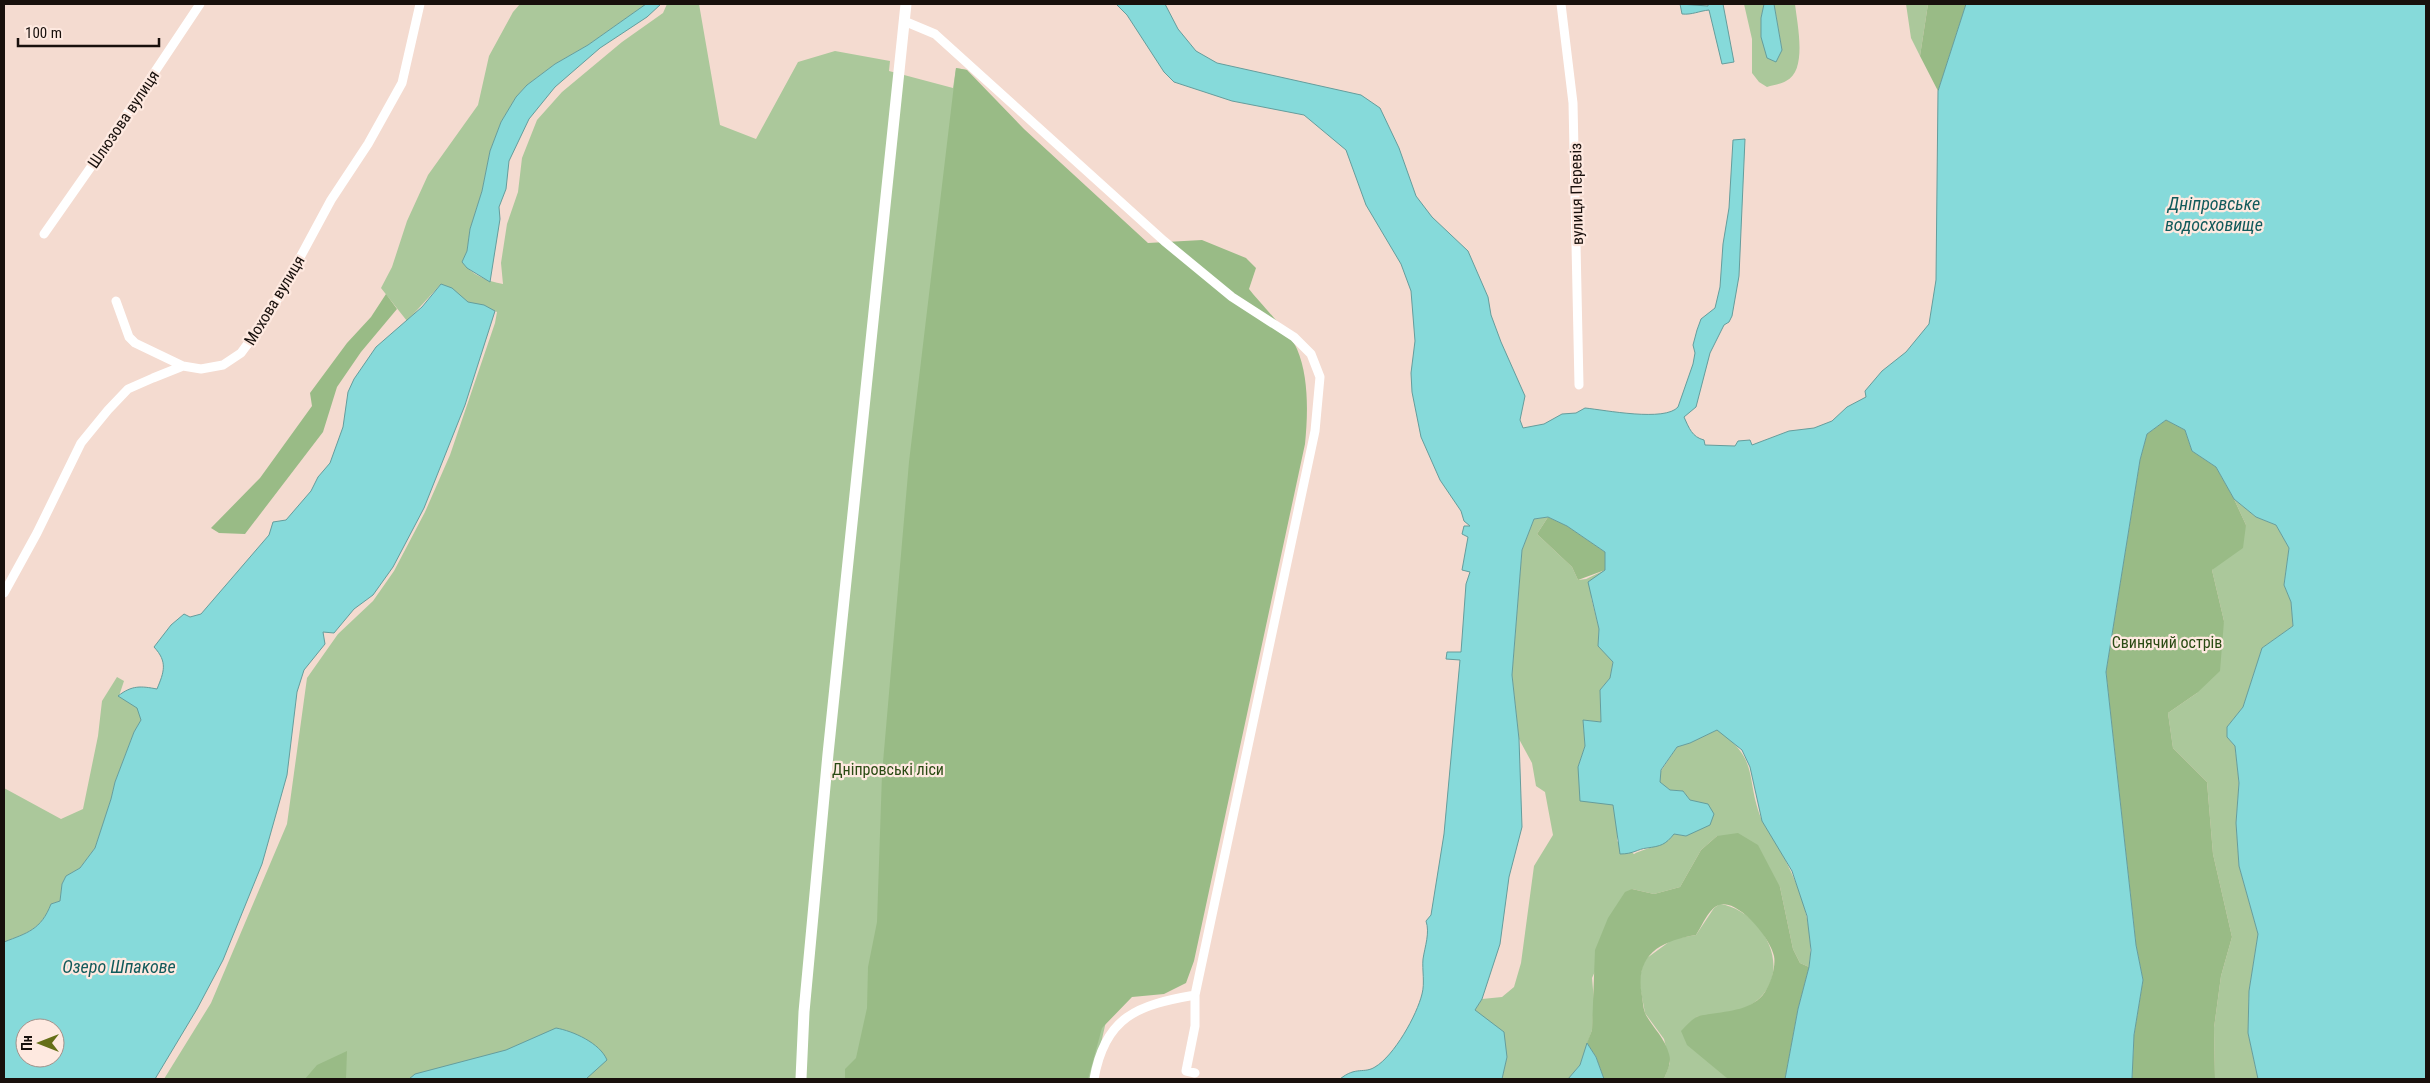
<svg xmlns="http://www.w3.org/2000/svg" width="2430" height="1083" viewBox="0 0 2430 1083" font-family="'Roboto Condensed',sans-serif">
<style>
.green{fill:#abc89b}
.forest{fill:#99bb86}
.water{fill:#86dada;stroke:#659d9c;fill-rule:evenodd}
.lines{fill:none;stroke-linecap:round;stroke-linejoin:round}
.minor{stroke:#fff;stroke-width:9}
.major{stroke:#fff;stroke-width:11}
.labels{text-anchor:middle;stroke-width:4.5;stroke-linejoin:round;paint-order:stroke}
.street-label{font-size:16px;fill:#18100c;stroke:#fee9e0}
.park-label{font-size:16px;fill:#2a4a13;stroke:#fee9e0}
.water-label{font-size:18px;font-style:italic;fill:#115a5b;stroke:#fee9e0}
</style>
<rect width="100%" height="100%" fill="#f4dbd0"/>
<path class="green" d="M520,4H646L588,45L555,64L527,85L516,97L501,122L490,151L482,191L470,229L467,251L462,262C472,275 487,281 503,284L501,263L507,224L518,192L522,158L537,120L562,92L622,42L663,13L667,4H699L720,125L756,139L798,62L835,51L890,61L889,71L953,88L956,68L967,70L1109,1008L1093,1079H164L211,1003L287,824L307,678L338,634L373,601L394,571L425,512L450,455L495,323L497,312C490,308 472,304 467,302C457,295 455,289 441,284L407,321L381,288L392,267L407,221L428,175L478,105L489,56L513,12Z
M1744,4H1764L1761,18L1782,50L1774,4H1795C1797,23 1808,71 1786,81C1781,84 1773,85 1767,87L1759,82L1752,73V39Z
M1906,4H1928L1920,56L1911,38Z
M2234,499L2256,517L2276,525L2289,548L2284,585L2291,602L2293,626L2262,648L2243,707L2227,727V737L2235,746L2239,783L2236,823L2239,866L2258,934L2249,991L2248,1033L2258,1079H2215L2214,1028L2221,976L2232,937L2213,854L2207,782L2173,748L2168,713L2197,693L2224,621L2212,570L2246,525Z
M1548,517L1537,534L1572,567L1578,580L1586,579L1605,570L1591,597L1599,629L1598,646L1613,661L1610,678L1600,690L1601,722L1583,720L1585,746L1578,767L1613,805L1617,824V841L1634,854C1649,846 1662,848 1674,834L1686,836L1690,800L1683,791L1670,790L1659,782L1661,771L1677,747L1690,743L1717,730C1760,759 1745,777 1761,818C1765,828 1774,838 1779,848C1799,885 1815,924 1809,967L1800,963L1793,949L1780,887L1717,836L1701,850L1680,887L1654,894L1632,889L1592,978L1594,1001L1592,1030L1580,1065L1568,1079H1502L1507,1057L1475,1010L1482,999L1502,997L1514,987L1521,963L1534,866L1553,835L1545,792L1536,786L1532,763L1519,739L1512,675L1522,550L1534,519Z
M117,677L124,681L119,696L138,708L141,720L134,732L115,782L111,799L95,848L80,868L66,876L62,884L60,901L51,904C41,930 27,933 4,942V788L61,819L83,809L98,736L102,701Z
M1720,904C1762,910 1796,971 1755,1002C1740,1014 1714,1014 1696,1017L1723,1073L1728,1079H1664L1670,1063L1664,1039L1645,1013L1639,981L1643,964L1647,958L1673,939L1696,935L1714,908Z"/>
<path class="forest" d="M1928,4H1966L1938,91L1920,56Z
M956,68L967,70L1024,129L1148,243L1202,240L1246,258L1256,268L1249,289C1260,303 1291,335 1297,349C1309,377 1308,414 1305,444L1194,961L1186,983L1164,994L1132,997L1102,1028L1088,1079H845V1069L856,1058L867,1008L868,967L877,922L882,774L909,462Z
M386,294L397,309L361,352L337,387L323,432L245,534L219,533L211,528L260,478L312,406L310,393L347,343L371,317Z
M2166,420L2185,430L2192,451L2216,467L2234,499L2246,525L2243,548L2212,570L2224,621L2220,671L2197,693L2168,713L2173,748L2207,782L2213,854L2232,937L2221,976L2214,1028L2215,1079H2132L2134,1035L2143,980L2136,945L2106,672L2140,460L2147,434Z
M1548,517L1567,526L1605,552V570L1578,580L1572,567L1537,534Z
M1738,833L1758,845L1780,887L1793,949L1800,963L1809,967L1798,1009L1785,1079H1728L1687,1045L1681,1031C1685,1027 1690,1021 1695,1018C1699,1015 1705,1015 1710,1014C1729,1011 1753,1010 1765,992C1771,983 1776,966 1774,956C1771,939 1738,898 1719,905C1709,908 1702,926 1696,935C1660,941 1634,955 1642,996C1643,1002 1643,1009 1646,1015C1653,1028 1665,1038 1669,1054C1672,1063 1667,1071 1664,1079H1604L1596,1057L1587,1043L1592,1030L1595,950L1608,918L1625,892L1632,889L1654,894L1680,887L1701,850L1717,836Z
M347,1051L346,1079H305L317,1065Z"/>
<path class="water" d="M646,4H661L647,17L600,48L555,87L529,119L509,161L506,189L499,207L500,219L490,282L467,268L462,262L467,251L470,229L482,191L490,151L501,122L516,97L527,85L555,64L588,45Z
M1116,4H1165L1178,29L1196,51L1217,63L1361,95L1380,108L1399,148L1416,196L1432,217L1468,251L1488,297L1491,315L1501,342L1525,396L1520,420L1523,428L1544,424L1562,414L1576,413L1585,408C1605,410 1665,422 1678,407L1693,364L1695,353L1693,345L1697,330L1701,319L1715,308L1720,287L1723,244L1729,208L1733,140L1745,139L1739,276L1732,316L1729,322L1724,325L1710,353L1696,407L1684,417C1689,428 1692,437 1704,440L1705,445L1735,446L1738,441L1750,440L1752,445L1789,431L1814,428L1832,421L1847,407L1866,397L1865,391L1882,371L1906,352L1929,324L1936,280L1938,91L1966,4H2426V1079H2258L2248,1033L2249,991L2258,934L2239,866L2236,823L2239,783L2235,746L2227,737V727L2243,707L2262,648L2293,626L2291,602L2284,585L2289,548L2276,525L2256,517L2234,499L2216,467L2192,451L2185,430L2166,420L2147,434L2140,460L2106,672L2136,945L2143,980L2134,1035L2132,1079H1785L1798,1009L1809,967L1811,950L1807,916L1792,871L1762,821L1750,767L1742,750L1717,730L1690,743L1677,747L1661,770L1660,782L1670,790L1683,791L1690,800L1708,804L1714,814L1710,825L1686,836L1674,834C1665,845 1661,846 1647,848C1637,849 1634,854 1620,854L1613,805L1580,801L1578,767L1585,746L1583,720L1601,722L1600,690L1610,678L1613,662L1598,646L1599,629L1588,582L1605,570V552L1567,526L1548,517L1534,519L1522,550L1512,675L1519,739L1522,827L1509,877L1500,944L1482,999L1475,1010L1504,1032L1507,1057L1502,1079H1340C1356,1066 1364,1074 1375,1067C1394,1056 1417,1015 1422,994C1425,983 1422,970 1423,959C1425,946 1430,933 1426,921L1431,915L1444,834L1460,660L1446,659L1447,652H1461L1466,584L1470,572L1462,570L1468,537L1462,534L1464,526H1470L1464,521L1461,511L1440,480L1421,437L1412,392L1411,373L1415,341L1411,291L1401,264L1366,205L1346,150L1304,115L1232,101L1174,82L1164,72L1127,15Z
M1680,4L1708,6V4H1723L1734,62L1722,64L1709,10C1699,11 1692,15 1682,14Z
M1764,4H1774L1782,50L1776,62L1767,58L1761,37V18Z
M441,284L452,288L468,302L484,305L495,311L465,405L424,508L393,567L373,595L354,609L334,633L323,632L325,644L304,670L297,692L287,775L262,864L223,960L197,1009L155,1079H4V942C27,933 41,930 51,904L60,901L62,884L66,876L80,868L95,848L111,799L115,782L134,732L141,720L137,708L118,696C132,685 141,686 157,689C164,672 168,662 154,647L171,625L184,614L190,617L201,614L269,535L273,522L286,520L311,491L318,477L330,463L343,427L348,392L354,379L376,347L422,307ZM25,1028H55V1058H25Z
M556,1028C573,1031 600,1043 607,1060L586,1079H409L415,1074L506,1050Z
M1587,1043L1596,1057L1604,1079H1568L1580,1065Z"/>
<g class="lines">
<path class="minor" d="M1561,4L1573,103L1579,385
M904,21L935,34L1164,241L1232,297L1294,337L1311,354L1320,377L1315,431L1195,995V1026L1186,1071L1195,1073
M44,234L100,154L200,4
M116,301L129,337L135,343L183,366
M4,593L37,533L81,443L108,410L128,389L153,378L183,366L201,369L223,365L241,353L269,315L331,200L368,144L402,83L420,4
M1094,1079C1105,1016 1138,1005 1195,995"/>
<path class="major" d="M801,1079L804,1012L828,754L906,4"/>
</g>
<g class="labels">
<g class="street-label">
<text transform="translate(123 119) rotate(-56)" y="6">Шлюзова вулиця</text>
<text transform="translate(1576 194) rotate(-91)" y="6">вулиця Перевіз</text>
<text transform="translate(274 300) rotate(-59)" y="6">Мохова вулиця</text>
</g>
<g class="park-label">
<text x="2167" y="648">Свинячий острів</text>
<text x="888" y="775">Дніпровські ліси</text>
</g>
<g class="water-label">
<text x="2214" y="210">Дніпровське<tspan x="2214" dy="21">водосховище</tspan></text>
<text x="119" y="973">Озеро Шпакове</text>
</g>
</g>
<rect width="2430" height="1083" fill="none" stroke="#18100c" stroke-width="10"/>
<g transform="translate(40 1043) rotate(270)"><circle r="24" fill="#fee9e0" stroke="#a2928b"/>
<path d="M0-4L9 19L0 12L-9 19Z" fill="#656f18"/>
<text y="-8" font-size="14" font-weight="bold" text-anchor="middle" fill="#18100c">Пн</text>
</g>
<path d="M18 38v8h141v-8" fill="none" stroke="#18100c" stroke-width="2.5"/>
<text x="25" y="38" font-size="15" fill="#18100c" stroke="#fee9e0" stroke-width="4" paint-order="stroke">100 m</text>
</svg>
